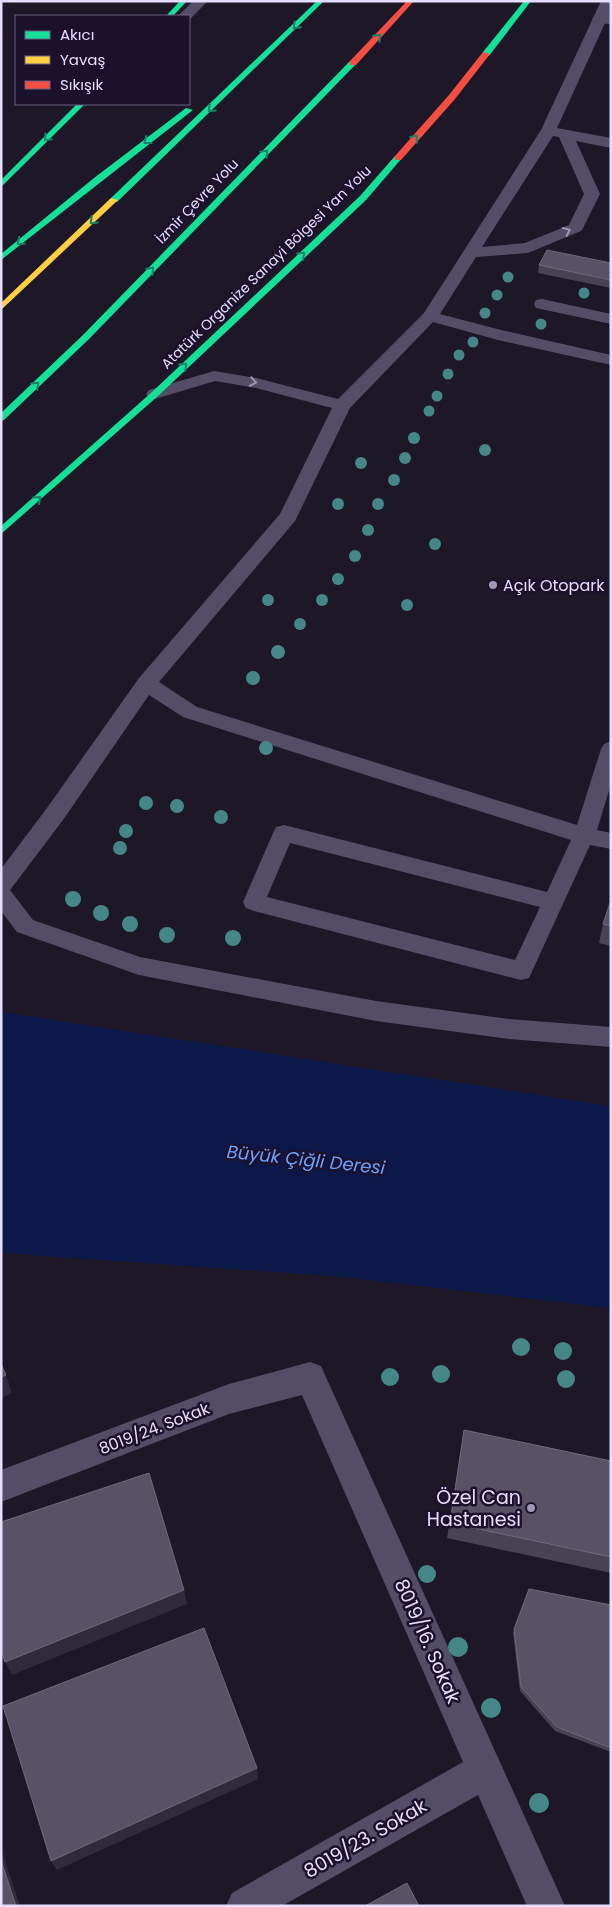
<svg xmlns="http://www.w3.org/2000/svg" width="612" height="1907" viewBox="0 0 612 1907" font-family="Poppins,sans-serif">
<style>
.water{fill:#0c184a}
.lines{fill:none;stroke-linecap:round;stroke-linejoin:round}
.lane{fill:#534d68;fill-rule:evenodd}
.street{fill:#534d68;fill-rule:evenodd}
.fast{fill:#16e098;fill-rule:evenodd}
.slow{fill:#ffcf43;fill-rule:evenodd}
.jam{fill:#f24e42;fill-rule:evenodd}
.tree{fill:#458788}
.wall{fill:#484255}
.shaded-wall{fill:#302a3b}
.building{fill:#595267;stroke:#6f687f}
.oneway{stroke:#188368}
.oneway2{stroke:#9d95b4}
.poi-dot{fill:#a098b3;stroke:#1b112d;stroke-width:2}
.labels{text-anchor:middle;stroke-width:5;stroke-linejoin:round;paint-order:stroke}
.far-street-label{font-size:14px;fill:#e7ddff;stroke:#1b112d}
.poi-label{font-size:16px;fill:#e7ddff;stroke:#1b112d;text-anchor:start}
.street-label{font-size:16px;fill:#e7ddff;stroke:#1b112d}
.water-label{font-size:18px;font-style:italic;fill:#6ba2ff;stroke:#1b112d}
.near-poi-label{font-size:19px;fill:#e7ddff;stroke:#1b112d;text-anchor:end}
.near-street-label{font-size:19px;fill:#e7ddff;stroke:#1b112d}
</style>
<rect width="100%" height="100%" fill="#1d1727"/>
<path class="water" d="M1,1012L611,1106V1308L333,1276L1,1253Z"/>
<g class="lines">
<path class="lane" d="M193,1H208L190,19L189,16H178Z
M601,1H611V10L557,128L611,138V148L576,141L600,194L583,228L581,231L528,253L476,257L440,314L501,330L611,355V365L498,340L433,322L350,408L295,521L159,682L197,707L577,825L601,749L604,744L611,741V784L597,830L611,833V849L590,845L529,978L521,980L254,911L246,908L243,902L273,833L276,827L284,825L547,892L571,840L183,717L149,695L63,820L10,890L33,920L140,957L376,1001L509,1019L611,1027V1047L509,1039L376,1021L139,975L17,932L1,911V869L47,808L139,678L280,514L332,408L256,388L215,381L155,399L149,398L146,394L149,390L214,371L256,378L338,399L424,313L541,130ZM553,136L559,137L584,194L569,225L525,243L482,247ZM290,843L540,907L515,960L267,897Z
M542,299L611,314V324L536,308L534,304L536,300Z"/>
<path class="street" d="M601,14H611V24L595,23L592,19L595,15Z
M310,1362L321,1366L565,1906H527L478,1795L282,1906H226L232,1893L463,1762L302,1395L229,1414L1,1502V1470L229,1384Z"/>
<path class="fast" d="M180,1H187L173,16H166Z
M317,1H324L117,202H111V198Z
M524,1H531L489,56H483V52Z
M350,61L357,63L89,339L4,420L1,421V413L83,335Z
M77,104H85L1,187V180Z
M186,108L193,110L1,260V254L94,178Z
M395,156L402,158L366,200L158,396L1,534V526L152,392L360,196Z"/>
<path class="slow" d="M111,198L118,200L1,310V303Z"/>
<path class="jam" d="M407,1H414L356,65H350V61Z
M483,52L490,54L455,99L401,160H395V156L449,95Z"/>
</g>
<g class="tree">
<circle cx="508" cy="277" r="5.5"/>
<circle cx="584" cy="293" r="5.5"/>
<circle cx="497" cy="295" r="5.5"/>
<circle cx="485" cy="313" r="5.5"/>
<circle cx="541" cy="324" r="5.5"/>
<circle cx="473" cy="342" r="5.5"/>
<circle cx="459" cy="355" r="5.5"/>
<circle cx="448" cy="374" r="5.5"/>
<circle cx="437" cy="396" r="5.5"/>
<circle cx="429" cy="411" r="5.5"/>
<circle cx="414" cy="438" r="6"/>
<circle cx="485" cy="450" r="6"/>
<circle cx="405" cy="458" r="6"/>
<circle cx="361" cy="463" r="6"/>
<circle cx="394" cy="480" r="6"/>
<circle cx="338" cy="504" r="6"/>
<circle cx="378" cy="504" r="6"/>
<circle cx="368" cy="530" r="6"/>
<circle cx="435" cy="544" r="6"/>
<circle cx="355" cy="556" r="6"/>
<circle cx="338" cy="579" r="6"/>
<circle cx="268" cy="600" r="6"/>
<circle cx="322" cy="600" r="6"/>
<circle cx="407" cy="605" r="6"/>
<circle cx="300" cy="624" r="6"/>
<circle cx="278" cy="652" r="7"/>
<circle cx="253" cy="678" r="7"/>
<circle cx="266" cy="748" r="7"/>
<circle cx="146" cy="803" r="7"/>
<circle cx="177" cy="806" r="7"/>
<circle cx="221" cy="817" r="7"/>
<circle cx="126" cy="831" r="7"/>
<circle cx="120" cy="848" r="7"/>
<circle cx="73" cy="899" r="8"/>
<circle cx="101" cy="913" r="8"/>
<circle cx="130" cy="924" r="8"/>
<circle cx="167" cy="935" r="8"/>
<circle cx="233" cy="938" r="8"/>
<circle cx="521" cy="1347" r="9"/>
<circle cx="563" cy="1351" r="9"/>
<circle cx="441" cy="1374" r="9"/>
<circle cx="390" cy="1377" r="9"/>
<circle cx="566" cy="1379" r="9"/>
<circle cx="427" cy="1574" r="9"/>
<circle cx="458" cy="1647" r="10"/>
<circle cx="491" cy="1708" r="10"/>
<circle cx="539" cy="1803" r="10"/>
</g>
<path class="wall" d="M611,263V288L538,273L539,265Z
M611,900V946L599,943L603,924Z
M464,1430L611,1461V1573L447,1538Z
M529,1589L611,1605V1752L555,1731L520,1691L513,1633Z"/>
<path class="shaded-wall" d="M6,1375L12,1393L1,1398V1377Z
M184,1590L187,1604L12,1675L5,1662Z
M257,1768L258,1779L57,1870L51,1861Z
M1,1848L20,1906H16L1,1860Z"/>
<path class="building" d="M547,250L611,263V280L539,265Z
M611,900V926L603,924Z
M1,1364L6,1375L1,1377Z
M464,1430L611,1461V1557L450,1523Z
M149,1473L184,1590L5,1662L1,1649V1522Z
M529,1589L611,1605V1748L557,1727L521,1687L514,1629Z
M204,1628L257,1768L51,1861L3,1706Z
M1,1860L16,1906H1Z
M407,1883L419,1906H365Z"/>
<defs><path id="oneway-chevron" d="M-2-3.5L2.5 0L-2 3.5" fill="none" stroke-width="1.6" stroke-linecap="round" stroke-linejoin="round" transform="scale(1.25)"/></defs>
<g class="oneway">
<use href="#oneway-chevron" transform="translate(296 26) rotate(135)"/>
<use href="#oneway-chevron" transform="translate(378 37) rotate(-47)"/>
<use href="#oneway-chevron" transform="translate(211 109) rotate(136)"/>
<use href="#oneway-chevron" transform="translate(47 138) rotate(135)"/>
<use href="#oneway-chevron" transform="translate(415 138) rotate(-49)"/>
<use href="#oneway-chevron" transform="translate(147 141) rotate(142)"/>
<use href="#oneway-chevron" transform="translate(265 153) rotate(-46)"/>
<use href="#oneway-chevron" transform="translate(93 221) rotate(136)"/>
<use href="#oneway-chevron" transform="translate(20 242) rotate(141)"/>
<use href="#oneway-chevron" transform="translate(302 255) rotate(-43)"/>
<use href="#oneway-chevron" transform="translate(151 270) rotate(-46)"/>
<use href="#oneway-chevron" transform="translate(184 366) rotate(-43)"/>
<use href="#oneway-chevron" transform="translate(36 385) rotate(-44)"/>
<use href="#oneway-chevron" transform="translate(38 499) rotate(-42)"/>
</g>
<g class="oneway2">
<use href="#oneway-chevron" transform="translate(567 231) rotate(-25)"/>
<use href="#oneway-chevron" transform="translate(253 382) rotate(10)"/>
</g>
<g class="poi-dot">
<circle cx="493" cy="585" r="5"/>
<circle cx="531" cy="1508" r="5"/>
</g>
<g class="labels">
<g class="far-street-label">
<text transform="translate(197 201) rotate(-46)" y="5">İzmir Çevre Yolu</text>
<text transform="translate(266 267) rotate(-44)" y="5">Atatürk Organize Sanayi Bölgesi Yan Yolu</text>
</g>
<g class="poi-label">
<text x="503" y="591">Açık Otopark</text>
</g>
<g class="street-label">
<text transform="translate(154 1428) rotate(-21)" y="6">8019/24. Sokak</text>
</g>
<g class="water-label">
<text transform="translate(306 1160) rotate(6)" y="6">Büyük Çiğli Deresi</text>
</g>
<g class="near-poi-label">
<text x="521" y="1504">Özel Can<tspan x="521" dy="22">Hastanesi</tspan></text>
</g>
<g class="near-street-label">
<text transform="translate(428 1641) rotate(66)" y="7">8019/16. Sokak</text>
<text transform="translate(365 1838) rotate(-30)" y="7">8019/23. Sokak</text>
</g>
</g>
<rect width="612" height="1907" fill="none" stroke="#e7ddff" stroke-width="5"/>
<rect x="15" y="15" width="175" height="90" fill="#1b112d" stroke="#6d6381"/>
<rect x="25" y="31" width="25" height="8" fill="#16e098" stroke="#6d6381"/>
<text x="60" y="40" font-size="15" fill="#e7ddff">Akıcı</text>
<rect x="25" y="56" width="25" height="8" fill="#ffcf43" stroke="#6d6381"/>
<text x="60" y="65" font-size="15" fill="#e7ddff">Yavaş</text>
<rect x="25" y="81" width="25" height="8" fill="#f24e42" stroke="#6d6381"/>
<text x="60" y="90" font-size="15" fill="#e7ddff">Sıkışık</text>
</svg>
